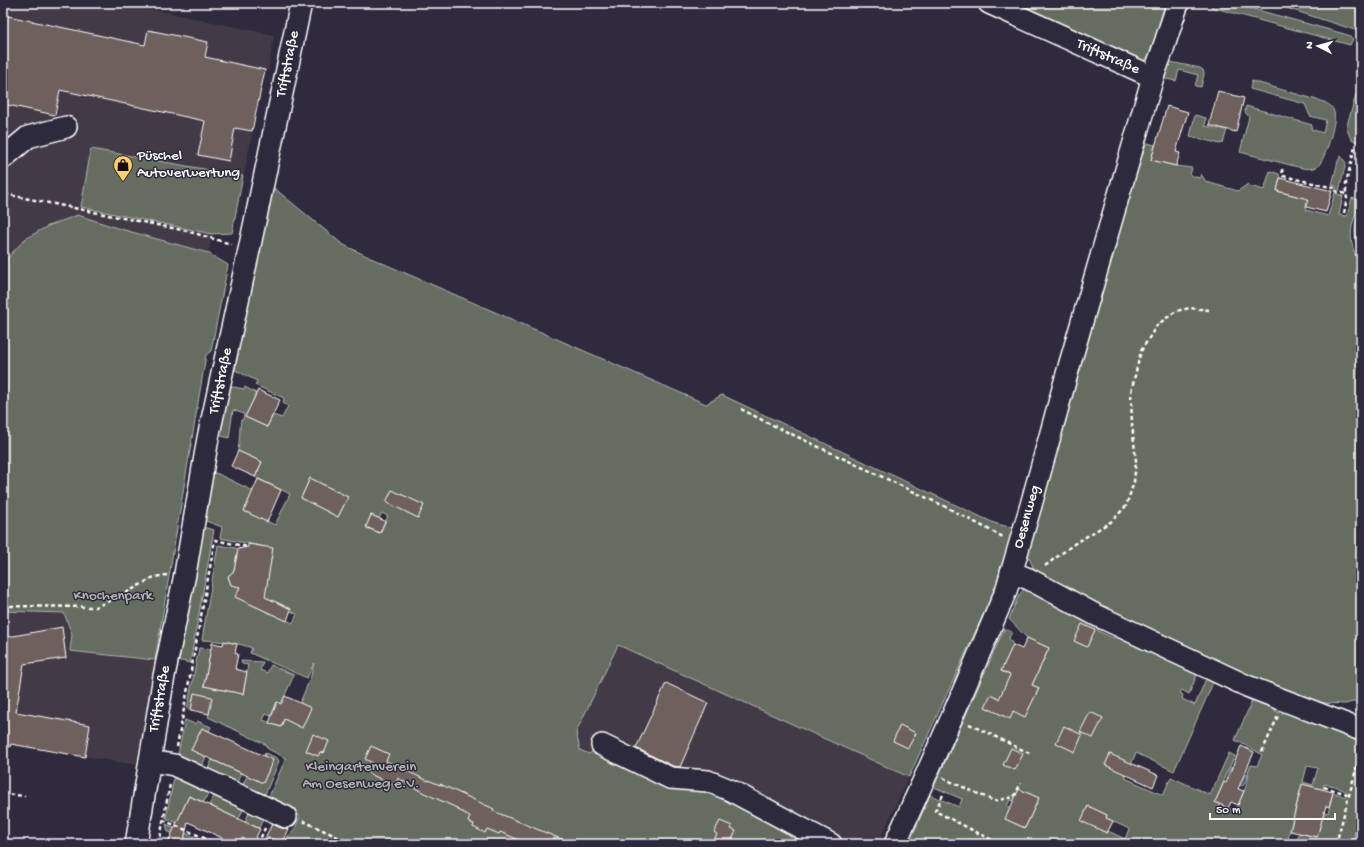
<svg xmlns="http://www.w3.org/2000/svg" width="1364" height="847" font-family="'Gochi Hand',sans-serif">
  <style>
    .built { fill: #423a46 }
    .green { fill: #656c60; stroke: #b2b6b0; fill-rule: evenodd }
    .water { fill: #52667d; stroke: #97a3b1 }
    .building { fill: #6e605c; stroke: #fff }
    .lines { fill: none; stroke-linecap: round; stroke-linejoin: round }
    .minor-casing { stroke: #fff; stroke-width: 24 }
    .path { stroke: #fff; stroke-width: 2.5; stroke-dasharray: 4 3; stroke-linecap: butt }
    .minor { stroke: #2f2a3d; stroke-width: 21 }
    .labels { text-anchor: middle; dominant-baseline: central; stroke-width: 3; stroke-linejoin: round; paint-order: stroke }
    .street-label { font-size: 15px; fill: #fff; stroke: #2f2a3d }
    .poi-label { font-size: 15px; fill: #fff; stroke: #2f2a3d; text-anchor: start }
    .park-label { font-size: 15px; fill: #b2b6b0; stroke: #2f2a3d }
  </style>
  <rect width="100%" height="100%" fill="#2f2a3d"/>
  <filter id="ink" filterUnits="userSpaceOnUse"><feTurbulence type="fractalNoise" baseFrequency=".025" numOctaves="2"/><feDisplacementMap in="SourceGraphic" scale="8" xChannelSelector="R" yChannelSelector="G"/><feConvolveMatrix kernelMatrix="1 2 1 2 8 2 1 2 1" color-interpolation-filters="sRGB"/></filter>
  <g filter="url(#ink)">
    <g class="built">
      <polygon points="3,3 122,3 274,35 268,71 265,70 232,233 212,234 208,253 228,265 211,351 3,299"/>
      <polygon points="3,611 64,613 72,634 70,651 155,660 137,765 3,743"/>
      <polygon points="618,644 909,777 878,844 795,844 580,750 576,732"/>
    </g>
    <g class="green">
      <polygon points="1000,3 1165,3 1151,53 1145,60 1135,62"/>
      <polygon points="1212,3 1232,3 1348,35 1353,39 1350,45 1211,7"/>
      <polygon points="1271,3 1361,3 1361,32"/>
      <polygon points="1170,62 1200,68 1203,70 1204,74 1201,87 1195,86 1198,75 1179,70 1176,81 1161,78 1168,63"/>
      <path d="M1252,81L1324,102C1328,104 1333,107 1334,112C1337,121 1325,161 1317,167C1312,169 1307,169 1302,168L1240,152L1249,117L1245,112L1246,106L1312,125L1311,129L1323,133L1326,120L1310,116L1305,104L1250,89Z"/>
      <polygon points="1358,88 1361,88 1361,144 1351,139 1347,130 1347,125"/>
      <polygon points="1195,115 1206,118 1205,126 1219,129 1219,128 1227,130 1223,143 1220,144 1190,136"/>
      <path d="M1144,142L1155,145L1151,160L1176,166L1192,168L1190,175L1199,178L1201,174L1206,182L1238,191L1248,184L1250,186L1264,190L1270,171L1279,174L1280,178L1277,191L1300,197L1302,196L1309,197L1306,210L1328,216L1335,193L1343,196L1339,215L1347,216L1352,198L1361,201C1350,226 1346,240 1361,266V700L1345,704L1323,703L1296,697L1236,674L1041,575L1034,569L1016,529L1005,567L909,777L618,645L576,732L580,750L589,754L595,750L710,790L815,844H262L266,836L282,843L296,827L300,816L267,801L286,758L268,749L265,744L208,717L209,714L194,694L191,710L187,709L199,648L211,649L204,686L243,694L248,665L242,664L241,661L263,662L260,670L267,673L271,665L294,675L281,704L277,702L271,716L266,714L263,720L280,727L285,718L293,720L311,676L314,663L307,678L250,653L252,648C236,642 219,641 202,640L218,545L241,549L237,552L234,572L229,575L228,577L231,584L261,546L220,538L222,527L203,520L210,474L216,473L253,491L244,511L275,525L290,494L255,477L262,462L238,451C240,440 239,431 241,420H243L244,414L233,410L229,438L218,435L229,386L244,389L245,387L256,393L246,417L267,427L273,415L282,418L288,406L283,403L284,398L255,385L257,381L235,370L260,240L274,188L342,244L373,259L706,404L722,395L994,523L1016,529L1113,174L1124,178ZM310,478L348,497L338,517L301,498ZM382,513L388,516L380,533L366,528L371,515L379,518ZM247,596H263L291,609L290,611L297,614L293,623L244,601Z"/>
      <polygon points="91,149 243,176 232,233 212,234 81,207"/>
      <polygon points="1341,156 1346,163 1339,191 1336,190 1336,186 1332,185 1338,161"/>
      <polygon points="78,215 117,228 208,253 228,265 211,351 206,355 155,660 70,651 72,634 64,613 3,611 3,263 25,239 48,226"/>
      <polygon points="202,527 214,530 190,663 177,660"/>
      <path d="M1025,588L1100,625L1098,631L1113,638L1120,634L1199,670L1189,694L1182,690L1180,693L1183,695L1182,699L1195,705L1208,674L1240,689L1238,694L1213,683L1174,771L1136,753L1125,778L1163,795L1171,777L1210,795L1229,753L1235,756L1224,778V782L1215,802L1220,804L1218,810L1225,813L1228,808L1235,811C1239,802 1251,780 1248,771L1251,765L1257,766L1262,755L1256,751L1235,740L1252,701L1244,697L1247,693L1277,705L1275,711L1282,714L1285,709L1356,737L1359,748L1361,741V810L1352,844H993L994,842L989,840L986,844H909L930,795L959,807L962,799L934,787L1004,629L1012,632L1009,638L1013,645L1001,671L1010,675L1035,697L1039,689L1032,685L1049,648L1027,638L1009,619L1019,595ZM1307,766L1318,768L1313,785L1303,782ZM1324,784L1335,786L1347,792L1345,797L1333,792L1328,813L1320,810ZM1019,789L1039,798L1025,828L1006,819L1011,808L1007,806L1010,800L1014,801ZM1300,791L1320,826L1317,837L1299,833L1297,841L1288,839ZM1088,806L1107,815L1106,818L1129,829L1125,839L1108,831L1106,833L1100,830L1102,826L1083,816Z"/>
      <polygon points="185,720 195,724 197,721 211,727 209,731 202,728 192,750 206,757 200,770 177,760"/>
      <polygon points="265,753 277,758 279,761 263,799 241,789 247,776 264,756"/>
      <polygon points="212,760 241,773 235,787 206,773"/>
      <polygon points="175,773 210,789 204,802 189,796 177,823 166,818"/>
      <polygon points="216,792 245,805 239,819 209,805"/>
      <polygon points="251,808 265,814 259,828 245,822"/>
      <polygon points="166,824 210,844 183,844 185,835 168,832"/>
    </g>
    <g class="water">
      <path d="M1361,210V259C1355,240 1351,229 1361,210Z"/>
      <polygon points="1231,767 1248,775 1247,780 1243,786 1233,783 1226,778"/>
      <polygon points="1361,810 1361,844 1352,844"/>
    </g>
    <g class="building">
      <polygon points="3,15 145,45 148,30 208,42 205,57 265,70 252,131 235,128 229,161 198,155 205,121 60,90 55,115 3,104"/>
      <polygon points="1218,91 1244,98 1236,132 1209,125"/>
      <polygon points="1167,106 1188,112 1176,152 1180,153 1176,166 1151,160"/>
      <polygon points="1280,178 1332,191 1326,212 1306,207 1308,199 1277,191"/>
      <polygon points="258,390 280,400 267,427 245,417"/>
      <polygon points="238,451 262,462 255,477 231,466"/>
      <polygon points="310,478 348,497 338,517 301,498"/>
      <polygon points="258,479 281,490 267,522 244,511"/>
      <polygon points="392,490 424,505 418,518 386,502"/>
      <polygon points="371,515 385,521 380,533 366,527"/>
      <polygon points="248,544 273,548 265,597 291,609 287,621 235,597 240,587 231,585 228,576 234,571 238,549 248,547"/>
      <polygon points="1082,624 1095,630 1087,647 1074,641"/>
      <polygon points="62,627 66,658 24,664 16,712 90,725 85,757 11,744 10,747 3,746 3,638"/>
      <polygon points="1027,638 1049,648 1032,685 1039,688 1025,717 1013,711 1010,719 985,707 991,695 999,699 1010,675 1001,671 1013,645 1022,649"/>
      <polygon points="224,641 237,644 235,653 238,654 235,669 247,672 243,694 204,686 212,643 223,645"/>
      <polygon points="666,683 708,703 680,767 673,766 636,748"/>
      <polygon points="194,693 212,697 209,714 191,710"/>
      <polygon points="285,696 311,708 302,728 284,719 281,727 269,723 277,702 281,704"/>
      <polygon points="1090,712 1103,718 1093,738 1080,732"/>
      <polygon points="900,725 916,733 908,748 893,741"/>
      <polygon points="1064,726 1082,735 1075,752 1056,743"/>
      <polygon points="202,728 273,760 263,783 191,750"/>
      <polygon points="313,734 329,741 324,753 320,752 318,756 306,751"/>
      <polygon points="371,746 389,754 386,761 428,781 428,780 440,785 440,784 494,809 493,811 573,844 529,844 500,832 499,834 487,829 485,833 473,827 474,824 468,822 470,816 456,809 457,808 422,792 398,778 395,786 368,773 373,763 365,759"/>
      <polygon points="1241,746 1254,752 1238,789 1244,791 1238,805 1231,802 1228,808 1215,802 1224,782 1226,783"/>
      <polygon points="1011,748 1023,754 1015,770 1003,765"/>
      <polygon points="1110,754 1158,775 1153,787 1105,765"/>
      <polygon points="1302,784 1333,792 1329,807 1326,806 1317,837 1290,831"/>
      <polygon points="1019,789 1039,798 1025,828 1005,819"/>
      <polygon points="189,796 260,829 253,844 235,844 188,822 183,844 167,844"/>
      <polygon points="1088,806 1107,815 1106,818 1113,821 1107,833 1081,821"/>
      <polygon points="720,821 732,826 731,829 736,831 730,844 712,844 717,834 714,832"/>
      <polygon points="272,824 281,828 289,829 282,844 266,836"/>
    </g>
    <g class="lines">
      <defs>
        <g id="minor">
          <polyline points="1153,77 1162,52 1178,3"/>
          <polyline points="3,158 28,137 66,127"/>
          <polyline points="1011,572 1029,579 1096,615 1247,686 1361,730"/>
          <polyline points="602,745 670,778 708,781 730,790 831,844"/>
          <polyline points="150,761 174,765 286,817"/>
          <polyline points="136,844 164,676 185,574 208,438 249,250 301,3"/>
          <polyline points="895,844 952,717 1006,591 1031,505 1070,363 1153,77 989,3"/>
        </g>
      </defs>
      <use href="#minor" class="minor-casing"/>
      <g class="path">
        <polyline points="1282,169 1283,176 1334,188 1334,191 1346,194"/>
        <polyline points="5,194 187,231 231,244"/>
        <polyline points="1344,213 1347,198 1346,194 1346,183 1355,147"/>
        <polyline points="741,409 766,422 946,507 1003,537"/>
        <polyline points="1045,566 1074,544 1112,521 1126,506 1134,482 1136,461 1132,424 1131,392 1141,351 1157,325 1176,311 1190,308 1209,310"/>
        <polyline points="3,606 95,607 119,597 154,577 167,575"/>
        <polyline points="969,724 1031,754"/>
        <polyline points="177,747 215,540 248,547"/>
        <polyline points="1262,752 1278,716"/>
        <polyline points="943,778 994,801 1014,797 1021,783"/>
        <polyline points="1324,787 1350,795"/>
        <polyline points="3,794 25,796"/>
        <polyline points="943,795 935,811 992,840 990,844"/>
        <polyline points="163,820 218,844"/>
        <polyline points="303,821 353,844"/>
        <polyline points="159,844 170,784"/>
        <polyline points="258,844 265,828"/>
        <polyline points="1336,844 1361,751"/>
      </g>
      <use href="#minor" class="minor"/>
    </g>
  </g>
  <defs>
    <symbol id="shop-pin" viewBox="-11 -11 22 30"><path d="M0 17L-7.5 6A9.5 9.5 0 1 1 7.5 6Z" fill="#ffd166" stroke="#2f2a3d"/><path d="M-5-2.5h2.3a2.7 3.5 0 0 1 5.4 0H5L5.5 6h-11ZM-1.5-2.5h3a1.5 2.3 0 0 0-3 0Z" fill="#111"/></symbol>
  </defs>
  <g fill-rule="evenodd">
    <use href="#shop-pin" x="112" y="154" width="22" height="30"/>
  </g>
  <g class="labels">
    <g class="street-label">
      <text transform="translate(1108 57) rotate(24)">Triftstraße</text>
      <text transform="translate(288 64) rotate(-78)">Triftstraße</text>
      <text transform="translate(221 381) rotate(-78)">Triftstraße</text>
      <text transform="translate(1027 517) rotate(-74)">Oesenweg</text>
      <text transform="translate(160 699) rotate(-80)">Triftstraße</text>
    </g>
    <g class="poi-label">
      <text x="137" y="156">Püschel<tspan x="137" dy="17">Autoverwertung</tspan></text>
    </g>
    <g class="park-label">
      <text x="113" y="596">Knochenpark</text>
      <text x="361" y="767">Kleingartenverein<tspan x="361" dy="17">Am Oesenweg e.V.</tspan></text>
    </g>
  </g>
  <rect width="1364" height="847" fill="none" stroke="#2f2a3d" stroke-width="16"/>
  <rect x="8" y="8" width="1348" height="831" fill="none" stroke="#fff" stroke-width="1.5" filter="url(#ink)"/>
  <g transform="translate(1318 46) rotate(276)" stroke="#2f2a3d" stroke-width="3" paint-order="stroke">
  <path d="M0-3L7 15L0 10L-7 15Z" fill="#ffffff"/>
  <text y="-6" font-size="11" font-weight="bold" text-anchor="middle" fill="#ffffff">N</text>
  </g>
  <path d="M1210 813v6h125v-6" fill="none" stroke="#ffffff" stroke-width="2"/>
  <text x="1216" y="813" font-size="12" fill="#ffffff" stroke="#2f2a3d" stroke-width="3" paint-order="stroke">50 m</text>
</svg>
